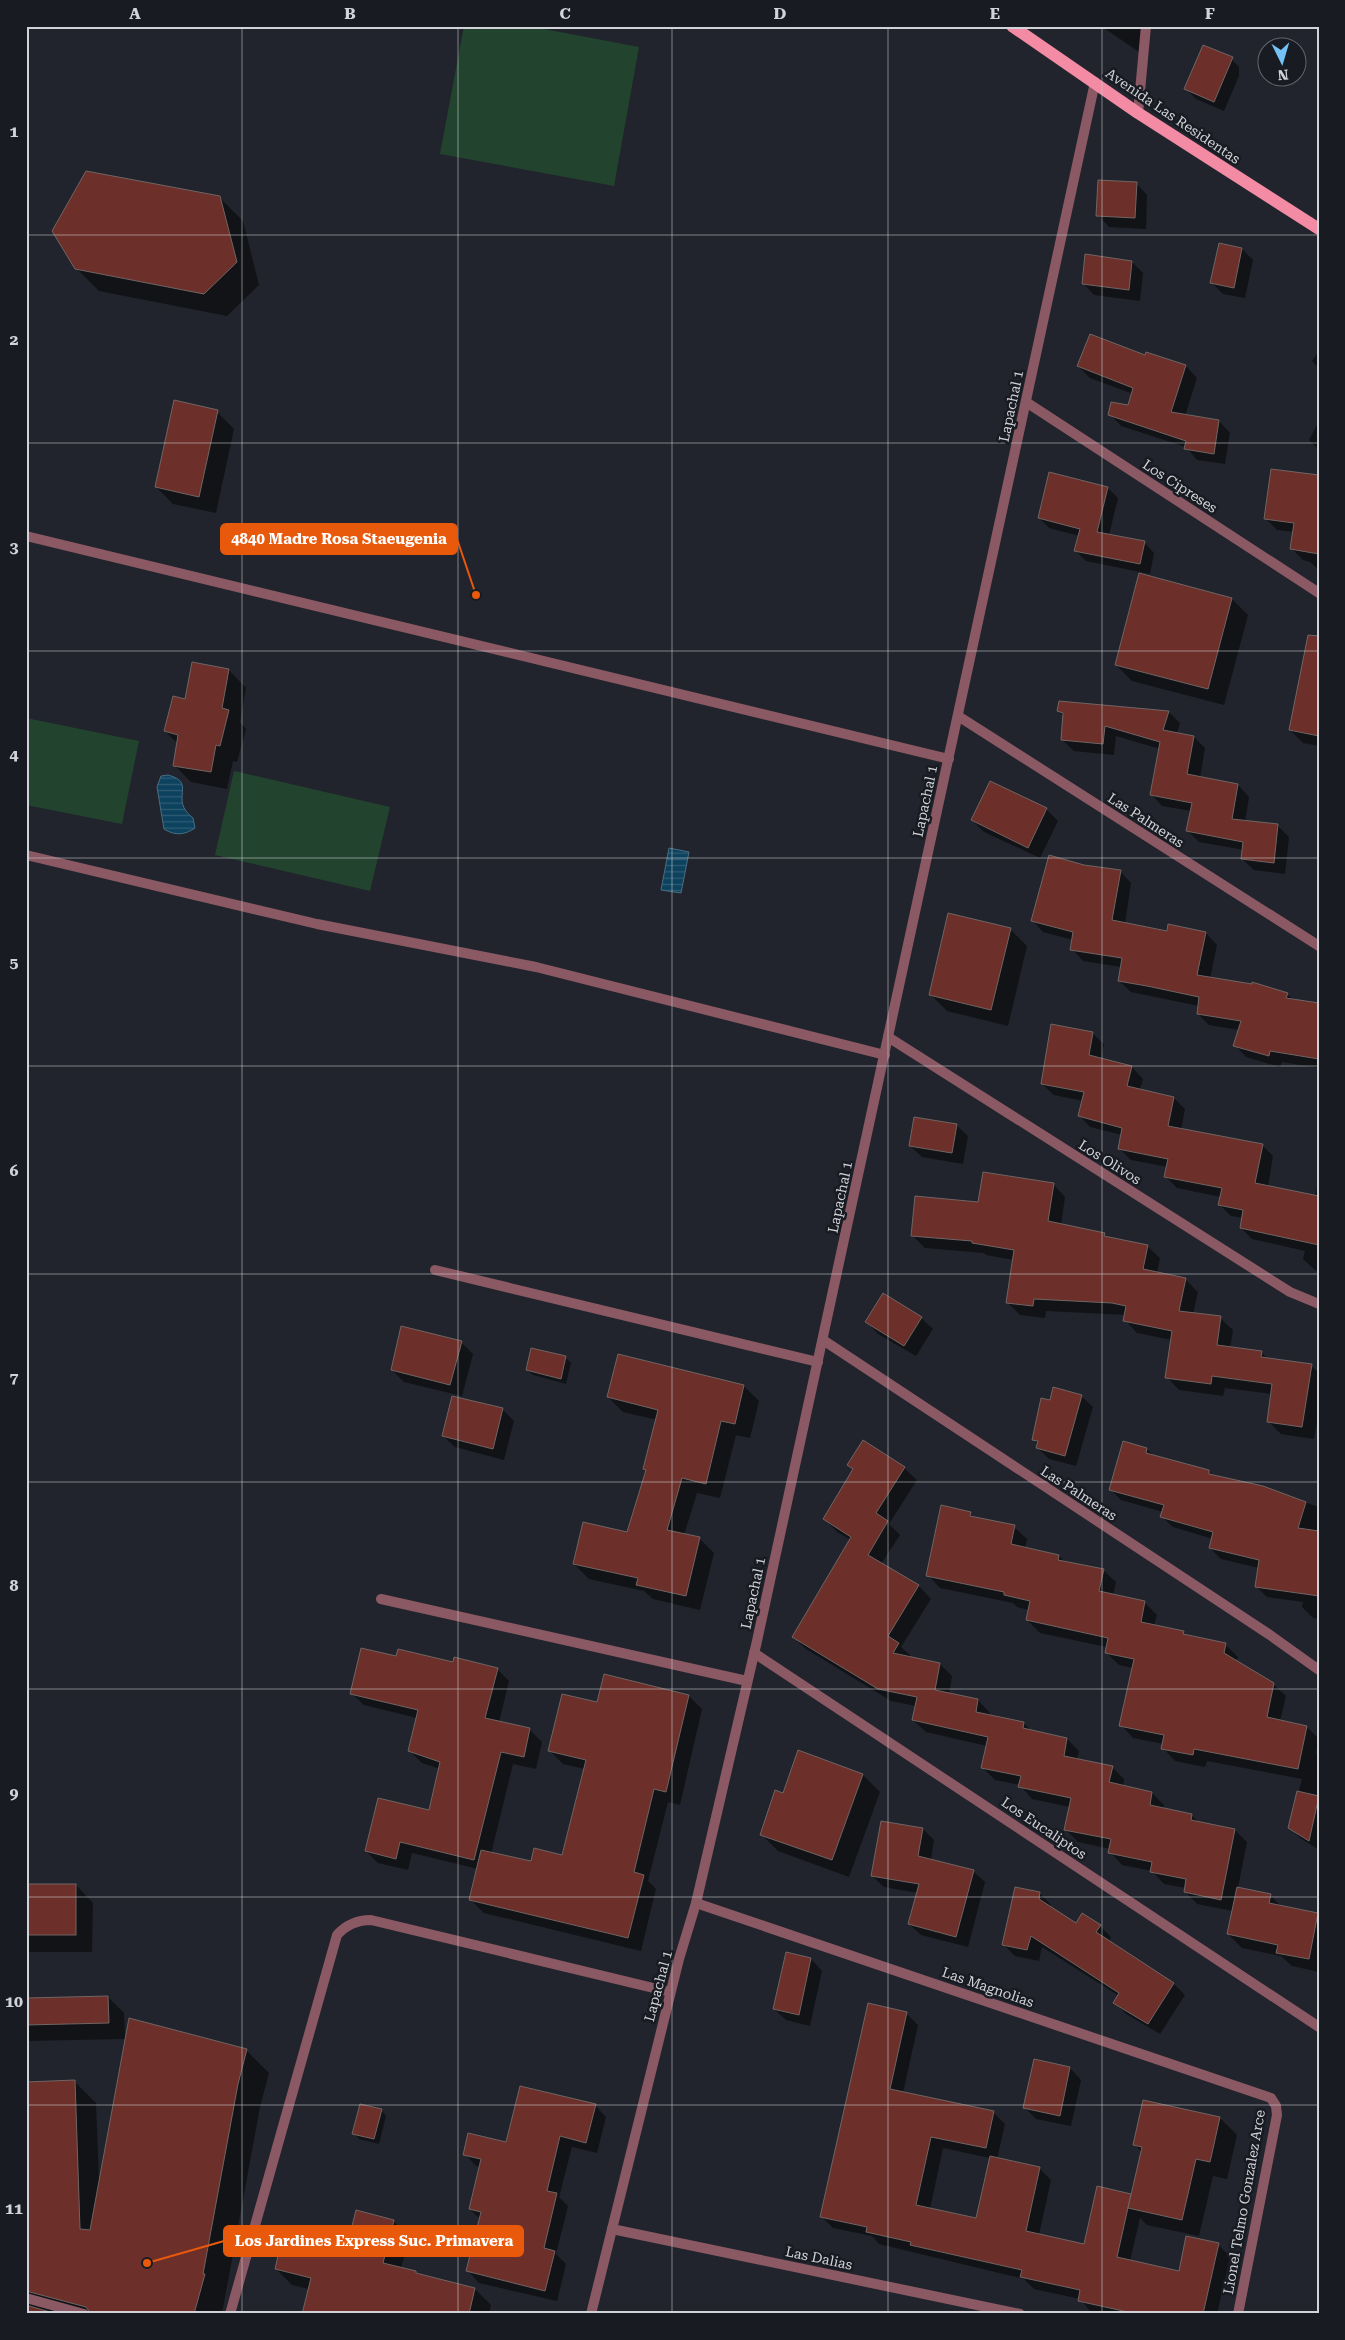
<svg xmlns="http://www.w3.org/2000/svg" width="1345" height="2340" font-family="'Roboto Serif',serif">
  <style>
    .garden { fill: #22442e }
    .water { fill: url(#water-rules); stroke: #486e83 }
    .shadow { fill: #0007; fill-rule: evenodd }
    .building { fill: #6c2f2a; stroke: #706563 }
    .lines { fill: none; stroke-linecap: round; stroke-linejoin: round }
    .lane { stroke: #8b5963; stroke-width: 10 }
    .street { stroke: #8b5963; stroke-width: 10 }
    .primary { stroke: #f28ba3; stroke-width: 12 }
    .grid { fill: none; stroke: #d1d3d8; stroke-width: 1; stroke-opacity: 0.55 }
    .labels { text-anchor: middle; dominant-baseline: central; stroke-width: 5; stroke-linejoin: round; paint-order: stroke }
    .street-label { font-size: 14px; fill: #d1d3d8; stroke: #181b22 }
    .leader { fill: none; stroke: #e8590c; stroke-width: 2 }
    .callout-dot { fill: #e8590c; stroke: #181b22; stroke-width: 2 }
    .callout { fill: #e8590c; stroke: #e8590c; stroke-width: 2 }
    .callout-label { font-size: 15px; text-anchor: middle; font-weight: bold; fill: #fff }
    .neatline { fill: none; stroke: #d1d3d8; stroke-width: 2 }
    .grid-label { font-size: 16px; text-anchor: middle; font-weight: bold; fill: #d1d3d8 }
  </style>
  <defs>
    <pattern id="water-rules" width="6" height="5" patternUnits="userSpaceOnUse" patternTransform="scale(1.25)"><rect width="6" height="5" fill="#0d425e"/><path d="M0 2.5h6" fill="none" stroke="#2f5c74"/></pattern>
  </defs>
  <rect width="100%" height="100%" fill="#21242c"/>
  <g class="garden">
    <polygon points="464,26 528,26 639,47 614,186 440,154"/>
    <polygon points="26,718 139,741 122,824 26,805"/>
    <polygon points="234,771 390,807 370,891 215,855"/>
  </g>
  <g class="water">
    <path d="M168,775C198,783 168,799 193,818L195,828C185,835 175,836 164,829L157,787L161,776Z"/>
    <polygon points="669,848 689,852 681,893 661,890"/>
  </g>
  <g class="shadow">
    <polygon points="1101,26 1141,26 1139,52"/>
    <polygon points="1229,57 1239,67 1239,76 1224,111 1196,99 1186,89"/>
    <polygon points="1136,183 1147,195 1146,229 1109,227 1098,215"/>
    <polygon points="220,198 243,221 259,285 227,316 99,291 76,268"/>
    <polygon points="1242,249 1253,260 1245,298 1223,294 1212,283"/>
    <polygon points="1132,262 1143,273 1140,301 1094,295 1083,283"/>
    <polygon points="1319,351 1319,368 1312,361"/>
    <polygon points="1146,354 1186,366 1197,378 1185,416 1219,421 1230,433 1225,464 1197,460 1186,447 1121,426 1110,414 1129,407 1133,394 1090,378 1078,366 1145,357"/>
    <polygon points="217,412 234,429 216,513 173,504 156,487"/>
    <polygon points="1319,421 1319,450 1309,440"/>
    <polygon points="1319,477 1319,570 1310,562 1303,560 1292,549 1294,532 1277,530 1266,519"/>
    <polygon points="1108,488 1118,498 1109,535 1144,542 1154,553 1150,574 1086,561 1076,551 1080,536 1049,528 1039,518"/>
    <polygon points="1232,599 1248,615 1224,705 1132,681 1116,665"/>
    <polygon points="193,664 229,670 246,688 240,722 246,729 237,762 233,761 227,789 191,782 174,765 178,744 165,731 186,700"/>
    <polygon points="1319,675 1319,746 1303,743 1290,730"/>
    <polygon points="1060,702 1169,712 1180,723 1177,734 1194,737 1205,748 1200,778 1238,785 1249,797 1245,822 1278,826 1289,837 1285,874 1254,870 1242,859 1244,850 1199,842 1187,830 1191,811 1162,806 1151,794 1160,749 1116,736 1114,755 1074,751 1062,740 1064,717 1058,711"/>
    <polygon points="1046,809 1058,821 1040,858 984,832 972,820"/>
    <polygon points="1084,866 1120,871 1131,883 1125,924 1168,932 1169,925 1206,933 1217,945 1210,979 1287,994 1294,1000 1319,1005 1319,1068 1282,1062 1280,1067 1246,1057 1235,1045 1239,1030 1209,1025 1198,1014 1199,1006 1131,992 1119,981 1122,967 1083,961 1072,949 1073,940 1043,932 1032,920"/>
    <polygon points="1010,929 1027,946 1008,1026 947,1011 930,994"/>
    <polygon points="1092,1033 1104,1044 1101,1059 1132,1067 1143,1079 1140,1090 1174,1098 1185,1109 1181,1130 1262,1145 1273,1156 1268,1187 1315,1196 1319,1180 1319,1271 1315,1270 1303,1259 1305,1251 1252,1239 1241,1228 1243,1218 1231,1216 1220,1205 1221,1197 1177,1188 1166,1177 1168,1167 1131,1160 1119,1148 1122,1135 1090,1127 1079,1115 1083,1101 1054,1095 1042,1084"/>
    <polygon points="956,1125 968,1136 963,1164 922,1157 910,1146"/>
    <polygon points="1053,1184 1065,1197 1061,1225 1104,1234 1109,1238 1147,1246 1160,1258 1157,1273 1185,1279 1198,1292 1193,1314 1220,1318 1233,1330 1230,1348 1261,1352 1268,1359 1311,1366 1319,1373 1319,1410 1314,1439 1281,1434 1268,1421 1272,1394 1225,1388 1223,1396 1179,1390 1167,1377 1172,1340 1137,1333 1125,1320 1126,1315 1046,1311 1045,1318 1020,1315 1007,1302 1014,1260 986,1255 984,1253 925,1248 912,1235 979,1203"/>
    <polygon points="921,1318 933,1329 916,1356 878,1334 867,1322"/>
    <polygon points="461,1342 473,1354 462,1396 404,1382 392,1370"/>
    <polygon points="565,1357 571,1363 566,1384 533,1375 527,1370"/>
    <polygon points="744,1386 759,1401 750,1438 736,1435 720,1498 697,1493 684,1535 699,1538 714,1553 700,1610 653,1599 644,1591 589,1579 574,1564 628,1534 647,1471 657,1420 623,1412 608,1397"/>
    <polygon points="1081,1396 1093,1407 1076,1466 1049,1459 1038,1448 1039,1445 1033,1439 1050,1402"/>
    <polygon points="502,1409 514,1421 504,1460 455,1447 443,1436"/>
    <polygon points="863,1442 904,1468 917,1480 889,1524 900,1535 881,1564 919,1586 931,1599 901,1647 911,1656 910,1658 940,1664 952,1676 949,1694 978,1700 990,1713 990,1716 1024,1724 1032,1731 1067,1739 1079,1751 1077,1760 1112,1767 1124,1779 1123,1787 1152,1793 1164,1805 1164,1809 1191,1815 1200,1823 1235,1830 1247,1842 1238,1888 1270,1895 1282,1907 1319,1915 1319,1972 1292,1966 1281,1956 1242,1948 1228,1934 1233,1911 1197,1904 1185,1891 1186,1888 1164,1884 1152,1871 1122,1865 1110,1852 1110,1849 1078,1842 1065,1829 1070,1807 1032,1799 1020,1785 995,1780 983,1768 987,1746 926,1732 913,1720 916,1706 891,1701 806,1649 793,1637 851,1540 837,1532 825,1519 854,1471 848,1465"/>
    <polygon points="1147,1449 1154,1456 1209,1471 1214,1476 1263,1488 1319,1507 1319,1619 1313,1618 1302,1607 1303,1602 1267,1597 1256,1586 1259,1568 1221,1559 1210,1548 1213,1539 1173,1527 1162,1517 1163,1512 1121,1500 1110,1489"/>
    <polygon points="970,1513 976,1519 1014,1527 1027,1539 1025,1548 1059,1556 1065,1562 1103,1570 1116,1582 1113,1596 1144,1602 1157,1615 1154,1626 1183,1632 1187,1636 1225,1644 1238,1657 1236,1662 1273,1684 1286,1696 1280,1721 1307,1727 1319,1739 1316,1753 1319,1754 1319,1850 1300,1838 1289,1827 1302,1779 1207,1761 1205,1767 1175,1761 1163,1748 1164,1744 1133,1738 1121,1725 1133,1668 1119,1665 1106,1652 1107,1647 1040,1633 1027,1620 1029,1610 1017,1607 1013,1603 940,1588 928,1575"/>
    <polygon points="397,1658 497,1669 509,1681 499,1722 530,1730 542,1742 536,1769 513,1764 491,1854 532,1862 563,1856 585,1769 563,1764 549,1750 598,1704 689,1696 702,1709 680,1805 668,1802 648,1881 656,1889 641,1951 484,1913 470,1899 478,1869 412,1853 408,1870 378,1863 366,1851 430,1811 440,1769 422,1763 409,1750 417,1718 364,1705 351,1693"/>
    <polygon points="799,1752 863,1775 880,1792 849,1877 778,1851 761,1834 784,1794"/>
    <polygon points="923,1829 934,1840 931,1860 973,1871 985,1882 968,1947 921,1935 909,1924 918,1893 884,1887 872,1876"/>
    <polygon points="26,1885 76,1885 93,1903 92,1952 26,1952"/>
    <polygon points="1040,1893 1051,1905 1050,1908 1077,1925 1100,1926 1111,1937 1109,1942 1174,1984 1185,1995 1160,2034 1126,2014 1115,2002 1119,1996 1042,1947 1039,1961 1015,1956 1004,1945"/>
    <polygon points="787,1954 811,1959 822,1971 810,2026 786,2020 774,2009"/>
    <polygon points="108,1997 124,2013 125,2039 26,2041 26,1999"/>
    <path d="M906,2013L918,2025L903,2093L993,2112L1005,2124L997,2159L1039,2168L1051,2180L1039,2235L1085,2245L1130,2195L1132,2197L1142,2152L1134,2144L1220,2118L1237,2135L1227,2179L1213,2176L1199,2236L1147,2225L1140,2218L1130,2261L1180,2272L1218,2244L1230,2257L1217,2314L1091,2312L1080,2299L1034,2289L1024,2279L879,2244L872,2236L833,2228L821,2216ZM943,2148L990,2158L977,2220L930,2209Z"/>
    <polygon points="130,2020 247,2051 269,2073 260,2107 222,2314 26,2314 26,2083 74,2081 96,2103 99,2181"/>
    <polygon points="1070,2068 1081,2080 1071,2126 1036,2119 1024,2107"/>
    <polygon points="595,2105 606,2117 597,2153 572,2147 559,2197 568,2206 556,2254 566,2264 557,2301 479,2283 468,2271 480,2219 470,2209 481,2167 476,2166 465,2154 507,2144"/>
    <polygon points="381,2110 386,2116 379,2144 359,2139 354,2133"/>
    <polygon points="393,2221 410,2237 401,2268 416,2272 419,2275 475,2289 491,2305 489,2314 412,2314 292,2285 276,2269 346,2255"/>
  </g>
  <g class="building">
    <polygon points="1203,45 1233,57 1214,102 1184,89"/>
    <polygon points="86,171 220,196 237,262 204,294 75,269 52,231"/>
    <polygon points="1098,180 1137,182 1135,218 1096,216"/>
    <polygon points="1219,243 1242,248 1234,288 1210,283"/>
    <polygon points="1085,254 1132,261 1129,290 1082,284"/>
    <polygon points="1090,334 1145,355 1146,352 1186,365 1171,412 1219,420 1214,454 1184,449 1186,441 1108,415 1111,402 1128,405 1133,388 1077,366"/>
    <polygon points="174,400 218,410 199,497 155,487"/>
    <polygon points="1271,469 1319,475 1319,554 1290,549 1294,523 1264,519"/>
    <polygon points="1049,472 1108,487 1097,532 1145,541 1140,564 1074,551 1080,529 1038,518"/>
    <polygon points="1139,573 1232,598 1208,689 1115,665"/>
    <polygon points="1308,635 1319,636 1319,736 1289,730"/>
    <polygon points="192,662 229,669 222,708 229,710 220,746 216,745 211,772 173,766 178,735 164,731 173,696 185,699"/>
    <polygon points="1059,701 1169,711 1163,730 1194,736 1187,774 1238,784 1232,819 1278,824 1274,863 1241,859 1243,842 1186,831 1192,803 1150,795 1160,742 1105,726 1103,744 1061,740 1063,713 1057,711"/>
    <polygon points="990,781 1047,808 1028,848 971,820"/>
    <polygon points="1049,855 1084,865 1121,870 1112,920 1167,931 1168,924 1206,932 1197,975 1252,984 1252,982 1288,993 1286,998 1319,1003 1319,1059 1270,1051 1269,1056 1233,1046 1241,1021 1197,1014 1199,997 1147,986 1118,981 1122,958 1070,950 1073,932 1031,921"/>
    <polygon points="948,913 1011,928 991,1010 929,995"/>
    <polygon points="1051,1024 1093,1032 1089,1055 1132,1066 1127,1086 1174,1097 1168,1126 1263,1144 1255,1183 1319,1196 1319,1245 1240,1228 1243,1210 1218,1205 1222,1188 1164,1177 1168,1159 1118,1149 1122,1128 1078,1116 1084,1092 1041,1084"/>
    <polygon points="914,1117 957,1124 952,1153 909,1146"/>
    <polygon points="983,1172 1054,1183 1048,1221 1105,1233 1104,1236 1148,1245 1143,1269 1186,1278 1179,1311 1221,1316 1217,1345 1262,1351 1261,1357 1312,1364 1302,1427 1267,1422 1272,1384 1212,1376 1211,1384 1165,1378 1172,1331 1123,1321 1126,1306 1112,1303 1034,1299 1033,1306 1006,1303 1014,1250 972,1243 972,1241 911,1236 915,1196 978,1202"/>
    <polygon points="883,1293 922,1317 904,1346 865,1322"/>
    <polygon points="401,1326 462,1341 450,1385 391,1370"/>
    <polygon points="531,1348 566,1356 561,1379 526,1370"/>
    <polygon points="618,1354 744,1385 735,1424 721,1421 706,1484 682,1478 667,1530 700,1537 686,1596 636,1585 638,1578 573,1564 583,1522 627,1532 646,1470 643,1469 658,1410 607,1397"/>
    <polygon points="1053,1387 1082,1395 1065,1456 1036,1448 1038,1441 1032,1440 1041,1398 1050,1400"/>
    <polygon points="452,1396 503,1408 493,1449 442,1436"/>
    <polygon points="863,1440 905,1467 876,1513 888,1521 868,1555 919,1585 888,1636 899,1643 893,1653 940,1663 935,1690 978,1699 976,1712 1024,1722 1023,1728 1067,1738 1064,1756 1113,1766 1109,1782 1152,1792 1150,1805 1192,1814 1191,1820 1235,1829 1221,1900 1184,1892 1186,1879 1150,1872 1152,1862 1108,1853 1111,1839 1064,1830 1071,1798 1018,1787 1021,1776 981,1768 988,1737 912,1720 917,1697 878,1689 792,1637 851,1537 823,1519 853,1469 847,1465"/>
    <polygon points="1123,1441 1147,1448 1146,1453 1209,1470 1209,1474 1263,1486 1306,1502 1298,1528 1319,1531 1319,1596 1255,1587 1259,1560 1209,1548 1213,1532 1160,1517 1164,1505 1109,1490"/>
    <polygon points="941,1505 971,1512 970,1516 1015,1525 1011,1544 1059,1555 1058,1560 1104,1569 1099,1591 1145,1601 1141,1622 1184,1631 1183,1634 1226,1643 1224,1653 1274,1683 1267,1717 1307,1726 1298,1769 1194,1749 1193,1755 1161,1749 1164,1735 1119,1726 1134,1659 1105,1653 1108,1638 1026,1620 1030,1601 1004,1595 1004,1592 926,1576"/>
    <polygon points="361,1648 396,1656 398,1649 453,1662 454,1657 498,1668 485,1718 530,1728 524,1757 501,1752 474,1860 400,1842 396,1859 365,1851 378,1798 429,1810 440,1762 408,1751 418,1710 350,1694"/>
    <polygon points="604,1674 689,1695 666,1792 654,1789 634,1872 644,1875 628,1938 469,1900 481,1850 531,1861 534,1848 562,1855 586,1760 548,1751 562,1694 597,1702"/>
    <polygon points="798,1750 863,1774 832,1860 760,1835 775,1790 783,1793"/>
    <polygon points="1297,1791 1319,1796 1309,1841 1288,1828"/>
    <polygon points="881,1821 923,1828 918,1856 974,1870 956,1937 908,1924 919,1884 871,1876"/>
    <rect x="26" y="1884" width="50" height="51"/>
    <polygon points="1015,1887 1040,1892 1039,1899 1076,1923 1082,1913 1101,1925 1096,1932 1174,1983 1148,2024 1113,2003 1119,1993 1031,1936 1027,1950 1002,1945"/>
    <polygon points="1237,1887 1271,1894 1269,1903 1318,1913 1309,1959 1276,1953 1278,1945 1227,1934"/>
    <polygon points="786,1952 811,1958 799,2015 773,2009"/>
    <polygon points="108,1996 109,2023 26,2025 26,1998"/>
    <polygon points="868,2003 907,2012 890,2089 994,2111 986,2148 931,2137 916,2205 976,2218 990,2156 1040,2167 1026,2231 1084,2244 1097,2186 1131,2194 1117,2257 1179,2271 1186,2236 1219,2243 1203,2314 1137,2314 1078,2301 1080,2290 1020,2277 1022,2270 910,2245 911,2242 866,2232 867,2227 820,2217"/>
    <polygon points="129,2018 247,2049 238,2084 203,2274 205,2274 194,2314 91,2314 86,2307 26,2291 26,2082 75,2080 80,2229 90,2230"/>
    <polygon points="1034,2059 1070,2067 1060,2116 1023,2108"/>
    <polygon points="520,2086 596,2104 586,2143 560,2136 547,2191 557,2193 544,2248 555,2251 545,2291 466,2271 481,2212 469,2209 481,2159 463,2155 468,2133 506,2142"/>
    <polygon points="1143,2100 1220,2117 1210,2162 1196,2159 1182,2220 1128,2208 1142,2147 1133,2145"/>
    <polygon points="360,2104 382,2109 374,2139 352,2134"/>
    <polygon points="356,2210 394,2220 383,2263 416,2271 416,2273 475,2288 469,2314 302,2314 311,2278 275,2269 282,2238 345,2254"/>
    <polygon points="26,2305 57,2314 26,2314"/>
  </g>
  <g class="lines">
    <polyline class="lane" points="26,2298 84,2314"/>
    <g class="street">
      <polyline points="1138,113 1146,26"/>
      <polyline points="1026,402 1319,593"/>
      <polyline points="26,536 949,759"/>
      <polyline points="958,716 1319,946"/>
      <polyline points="26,855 317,924 536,967 885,1055"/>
      <polyline points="888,1037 1290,1292 1319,1304"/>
      <polyline points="435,1270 818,1362"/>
      <polyline points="823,1340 1270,1635 1319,1670"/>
      <polyline points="381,1599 747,1681"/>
      <polyline points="754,1653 1319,2027"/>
      <polyline points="696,1903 1271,2098 1276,2106 1277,2115 1238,2314"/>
      <polyline points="612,2229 1020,2314"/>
      <path d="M230,2314L337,1935C346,1925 357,1920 371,1920L670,1992"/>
      <polyline points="591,2314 679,1959 696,1903 757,1641 1095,82"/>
    </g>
    <polyline class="primary" points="1012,26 1138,113 1319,229"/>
  </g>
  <path class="grid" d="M242,26V2314M458,26V2314M672,26V2314M888,26V2314M1102,26V2314M26,235H1319M26,443H1319M26,651H1319M26,858H1319M26,1066H1319M26,1274H1319M26,1482H1319M26,1689H1319M26,1897H1319M26,2105H1319"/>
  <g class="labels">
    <g class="street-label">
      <text transform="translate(1173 116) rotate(34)">Avenida Las Residentas</text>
      <text transform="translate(1011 406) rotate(-78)">Lapachal 1</text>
      <text transform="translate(1180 486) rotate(33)">Los Cipreses</text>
      <text transform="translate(925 801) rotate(-78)">Lapachal 1</text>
      <text transform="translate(1146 820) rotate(33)">Las Palmeras</text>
      <text transform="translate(1110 1162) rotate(32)">Los Olivos</text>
      <text transform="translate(840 1197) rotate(-78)">Lapachal 1</text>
      <text transform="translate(1079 1493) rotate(33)">Las Palmeras</text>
      <text transform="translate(753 1593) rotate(-78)">Lapachal 1</text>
      <text transform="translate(1044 1828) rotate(34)">Los Eucaliptos</text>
      <text transform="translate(658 1986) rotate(-75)">Lapachal 1</text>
      <text transform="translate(988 1987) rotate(19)">Las Magnolias</text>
      <text transform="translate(1244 2202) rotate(-80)">Lionel Telmo Gonzalez Arce</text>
      <text transform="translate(819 2258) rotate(12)">Las Dalias</text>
    </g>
  </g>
  <path class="leader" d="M476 595L457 539M147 2263L224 2241"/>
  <g class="callout-dot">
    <circle cx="476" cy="595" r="5"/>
    <circle cx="147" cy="2263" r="5"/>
  </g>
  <g class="callout">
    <rect x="221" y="524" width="236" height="30" rx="5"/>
    <rect x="224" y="2226" width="299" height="30" rx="5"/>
  </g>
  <g class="callout-label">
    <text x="339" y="544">4840 Madre Rosa Staeugenia</text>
    <text x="374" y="2246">Los Jardines Express Suc. Primavera</text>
  </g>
  <rect width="1345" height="2340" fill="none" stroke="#181b22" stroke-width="55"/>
  <g transform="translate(1282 62) rotate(175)"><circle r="24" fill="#181b22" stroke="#62656b"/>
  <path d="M0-4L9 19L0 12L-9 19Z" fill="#73c1f5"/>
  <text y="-8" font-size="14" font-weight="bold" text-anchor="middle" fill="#d1d3d8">N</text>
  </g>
  <rect x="28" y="28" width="1290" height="2284" class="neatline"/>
  <g class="grid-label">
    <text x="135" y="19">A</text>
    <text x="350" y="19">B</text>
    <text x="565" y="19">C</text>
    <text x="780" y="19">D</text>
    <text x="995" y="19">E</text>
    <text x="1210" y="19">F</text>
    <text x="14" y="137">1</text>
    <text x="14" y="345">2</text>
    <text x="14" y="553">3</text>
    <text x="14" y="760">4</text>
    <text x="14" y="968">5</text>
    <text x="14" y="1176">6</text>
    <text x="14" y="1383">7</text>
    <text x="14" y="1591">8</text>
    <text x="14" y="1799">9</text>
    <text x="14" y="2007">10</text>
    <text x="14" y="2214">11</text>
  </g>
</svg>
